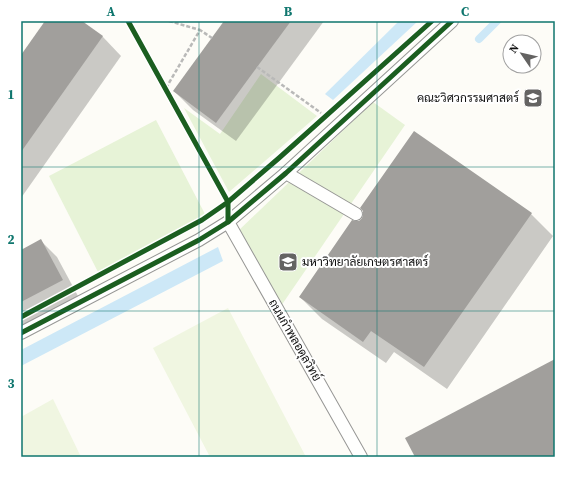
<svg xmlns="http://www.w3.org/2000/svg" width="576" height="478" font-family="'Source Serif 4',Sarabun,serif">
  <style>
    .green { fill: #e7f3d7 }
    .pitch { fill: #f0f6e1 }
    .water { fill: #cde8f7 }
    .shadow { fill: #0003 }
    .lines { fill: none; stroke-linecap: round; stroke-linejoin: round }
    .stream { stroke: #cde8f7; stroke-width: 8 }
    .building { fill: #a19f9c }
    .service-casing { stroke: #979795; stroke-width: 14 }
    .path { stroke: #b9b9b8; stroke-width: 2.5; stroke-dasharray: 4 2; stroke-linecap: butt }
    .service { stroke: #fffffe; stroke-width: 12 }
    .cycleway-casing { stroke: #fff; stroke-width: 8 }
    .cycleway { stroke: #1b5e20; stroke-width: 5 }
    .grid { fill: none; stroke: #0f766e; stroke-width: 1; stroke-opacity: 0.55 }
    .labels { text-anchor: middle; dominant-baseline: central; stroke-width: 4; stroke-linejoin: round; paint-order: stroke }
    .poi-label { font-size: 12px; fill: #111; stroke: #fff; text-anchor: end }
    .street-label { font-size: 12px; fill: #111; stroke: #fff }
    .neatline { fill: none; stroke: #0f766e; stroke-width: 1.5 }
    .grid-label { font-size: 13px; text-anchor: middle; font-weight: bold; fill: #0f766e }
  </style>
  <rect width="100%" height="100%" fill="#fdfcf7"/>
  <g class="green">
    <polygon points="261,74 317,116 229,192 184,108 220,134"/>
    <polygon points="373,102 405,125 281,306 237,232"/>
    <polygon points="156,120 206,216 98,272 49,176"/>
  </g>
  <g class="pitch">
    <polygon points="228,308 306,457 210,457 153,348"/>
    <polygon points="53,399 81,457 21,457 21,417"/>
  </g>
  <g class="water">
    <polygon points="399,21 418,21 333,100 325,94"/>
    <polygon points="218,247 223,261 21,366 21,350"/>
  </g>
  <g class="shadow">
    <polygon points="46,21 80,21 103,37 121,56 21,198 21,57"/>
    <polygon points="225,21 324,21 236,141 193,110 174,91"/>
    <polygon points="531,214 553,236 447,389 394,352 386,363 322,319 300,297 360,222"/>
    <polygon points="41,241 57,257 78,296 21,327 21,251"/>
  </g>
  <g class="lines">
    <polyline class="stream" points="479,39 497,21"/>
  </g>
  <g class="building">
    <polygon points="45,21 82,21 103,36 21,152 21,55"/>
    <polygon points="224,21 291,21 216,123 173,91"/>
    <polygon points="414,131 532,213 424,367 371,331 363,342 299,297 352,220 356,221 359,221 362,218 363,214 363,211 360,208"/>
    <polygon points="41,239 63,280 21,302 21,250"/>
    <polygon points="555,359 555,457 415,457 405,438"/>
  </g>
  <g class="lines">
    <defs>
      <g id="service">
        <polyline points="286,173 356,214"/>
        <polyline points="228,222 361,457"/>
        <polyline points="21,333 199,240 228,222 286,173 452,21"/>
      </g>
    </defs>
    <use href="#service" class="service-casing"/>
    <g class="path">
      <polyline points="169,21 200,30"/>
      <polyline points="257,67 321,113"/>
      <polyline points="166,88 200,30 212,38"/>
    </g>
    <use href="#service" class="service"/>
    <defs>
      <g id="cycleway">
        <polyline points="128,21 228,202 228,222"/>
        <polyline points="21,317 202,220 228,202 279,158 432,21"/>
        <polyline points="21,333 199,240 228,222 286,173 452,21"/>
      </g>
    </defs>
    <use href="#cycleway" class="cycleway-casing"/>
    <use href="#cycleway" class="cycleway"/>
  </g>
  <path class="grid" d="M199,21V457M377,21V457M21,167H555M21,311H555"/>
  <defs>
    <symbol id="university-square" viewBox="-11 -11 22 22"><rect x="-9" y="-9" width="18" height="18" rx="4" fill="#646362" stroke="#fff"/><path d="M0-5L7-2L0 1L-7-2ZM-4 1L0 2.5L4 1V4Q0 6-4 4Z" fill="#fff"/></symbol>
  </defs>
  <g fill-rule="evenodd">
    <use href="#university-square" x="522" y="87" width="22" height="22"/>
    <use href="#university-square" x="277" y="251" width="22" height="22"/>
  </g>
  <g class="labels">
    <g class="poi-label">
      <text x="519" y="98">คณะวิศวกรรมศาสตร์</text>
      <text x="302" y="262" text-anchor="start">มหาวิทยาลัยเกษตรศาสตร์</text>
    </g>
    <g class="street-label">
      <text transform="translate(295 340) rotate(60)">ถนนกำพลอดุลวิทย์</text>
    </g>
  </g>
  <rect width="576" height="478" fill="none" stroke="#ffffff" stroke-width="44"/>
  <g transform="translate(522 54) rotate(304)"><circle r="19" fill="#ffffff" stroke="#a0a0a0"/>
  <path d="M0-3L7 15L0 10L-7 15Z" fill="#646362"/>
  <text y="-6" font-size="11" font-weight="bold" text-anchor="middle" fill="#111111">N</text>
  </g>
  <rect x="22" y="22" width="532" height="434" class="neatline"/>
  <g class="grid-label">
    <text x="111" y="16">A</text>
    <text x="288" y="16">B</text>
    <text x="465" y="16">C</text>
    <text x="11" y="99">1</text>
    <text x="11" y="244">2</text>
    <text x="11" y="388">3</text>
  </g>
</svg>
